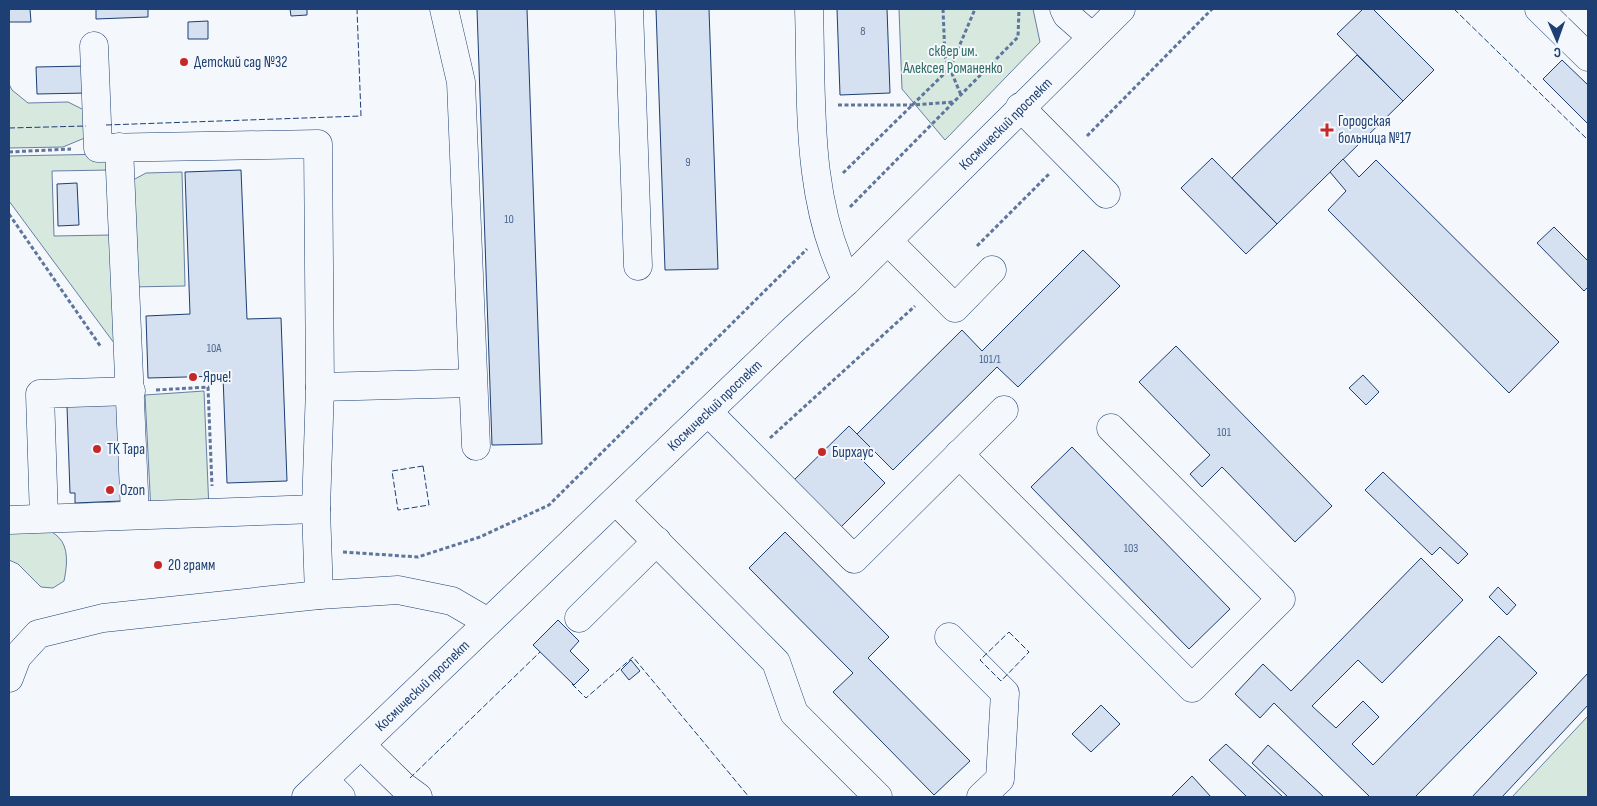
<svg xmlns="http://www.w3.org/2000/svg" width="1597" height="806" font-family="'Sofia Sans Condensed',sans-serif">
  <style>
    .green { fill: #d7e8df; stroke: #687fa3 }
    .building { fill: #d5e0f0; stroke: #1d3f73 }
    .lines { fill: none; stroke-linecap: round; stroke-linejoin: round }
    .minor-casing { stroke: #1d3f73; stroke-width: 29 }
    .major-casing { stroke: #1d3f73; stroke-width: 29 }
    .path { stroke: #5e769c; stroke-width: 3; stroke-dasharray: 4 2.5; stroke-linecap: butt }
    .minor { stroke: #f4f7fb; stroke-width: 28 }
    .major { stroke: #f4f7fb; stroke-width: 28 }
    .fence { stroke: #1d3f73; stroke-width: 1; stroke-dasharray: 6 2.5; stroke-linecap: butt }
    .poi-dot { fill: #c62828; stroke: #f4f7fb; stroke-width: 2 }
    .labels { text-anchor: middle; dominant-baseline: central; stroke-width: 4; stroke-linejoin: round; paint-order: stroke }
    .number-label { font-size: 12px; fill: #4b6792 }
    .park-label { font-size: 15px; fill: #2c6c60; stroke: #f4f7fb }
    .poi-label { font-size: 15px; fill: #1d3f73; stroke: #f4f7fb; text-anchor: start }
    .street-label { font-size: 15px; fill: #1d3f73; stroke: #f4f7fb }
  </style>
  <rect width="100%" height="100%" fill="#f4f7fb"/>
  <g class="green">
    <polygon points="899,9 1033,9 1040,42 945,140 902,89"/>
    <polygon points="9,84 12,90 28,103 68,102 84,110 87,137 63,147 9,148"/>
    <polygon points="109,154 110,170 52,171 54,236 111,235 114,343 9,201 9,156"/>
    <polygon points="182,172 185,286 129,287 133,180 146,173"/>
    <polygon points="204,391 209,510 151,512 145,395"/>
    <path d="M9,519C49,529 75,530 64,581L53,588L41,587L18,564L9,560Z"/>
    <polygon points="1588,716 1588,797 1512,797"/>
  </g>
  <g class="building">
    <polygon points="9,9 30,9 31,22 9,22"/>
    <polygon points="96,9 148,9 148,17 96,19"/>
    <polygon points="290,9 307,9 307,15 291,16"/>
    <polygon points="477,9 527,9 542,444 492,445"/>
    <polygon points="656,9 709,9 718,269 665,270"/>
    <polygon points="837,9 887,9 890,93 840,95"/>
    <polygon points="1363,9 1373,9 1434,70 1403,101 1337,34"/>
    <polygon points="208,21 208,39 188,39 188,22"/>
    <polygon points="1357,55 1403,101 1277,224 1232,178"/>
    <polygon points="1562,60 1588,85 1588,124 1543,79"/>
    <polygon points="86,66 87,93 37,94 36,67"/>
    <polygon points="1212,158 1277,224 1246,254 1181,188"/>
    <polygon points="1343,159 1359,177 1376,160 1559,342 1509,393 1328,210 1346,191 1330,172"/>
    <polygon points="241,170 247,319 281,318 287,481 227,483 223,376 148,378 146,316 190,314 185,172"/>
    <polygon points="77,183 79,225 58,226 57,184"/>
    <polygon points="1554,227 1588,261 1588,287 1584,291 1537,243"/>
    <polygon points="1083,250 1120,286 1018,387 997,367 893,470 857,434 962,330 982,351"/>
    <polygon points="1176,346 1332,506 1295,542 1222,467 1202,487 1190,474 1210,455 1139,382"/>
    <polygon points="1363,375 1379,392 1366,405 1349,388"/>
    <polygon points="123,404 121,501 75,503 75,493 70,493 67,406"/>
    <polygon points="849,426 870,447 860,458 885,483 841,527 794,480"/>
    <polygon points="1072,447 1230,609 1189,649 1031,487"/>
    <polygon points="1383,472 1468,554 1458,564 1440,547 1432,555 1365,490"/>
    <polygon points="785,532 889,637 868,658 970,761 934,795 833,692 853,673 749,568"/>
    <polygon points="1421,558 1463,600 1382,683 1358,660 1312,706 1336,728 1363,701 1379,717 1352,744 1373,765 1499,636 1537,673 1415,797 1370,797 1274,703 1260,718 1235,694 1263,664 1291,691"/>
    <polygon points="1498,587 1516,605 1507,615 1489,597"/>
    <polygon points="558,620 579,641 570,651 589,670 574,685 533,645"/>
    <polygon points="631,660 640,671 629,680 621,670"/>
    <polygon points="1588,673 1588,705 1502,797 1472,797"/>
    <polygon points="1101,705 1120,724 1091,752 1072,734"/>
    <polygon points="1226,744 1283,797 1247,797 1209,760"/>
    <polygon points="1268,745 1324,797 1288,797 1252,763"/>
    <polygon points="1192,776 1211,797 1171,797"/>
  </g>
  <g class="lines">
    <defs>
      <g id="minor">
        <polyline points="444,9 461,82 476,446"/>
        <polyline points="629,9 638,266"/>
        <path d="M809,9C812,100 805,197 847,281"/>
        <polyline points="1064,9 1067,15 1092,37"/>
        <polyline points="1539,9 1588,57"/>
        <polyline points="94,46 98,148 318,144 320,387 316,509 319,595"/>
        <polyline points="1020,107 1106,194"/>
        <polyline points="119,147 135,515"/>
        <polyline points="888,241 955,308 992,270"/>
        <polyline points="320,387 472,383"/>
        <polyline points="709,413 854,559 1004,410"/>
        <polyline points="959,454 1192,688 1281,599 1111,428"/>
        <polyline points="616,501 776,662 794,713 878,797"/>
        <polyline points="44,518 40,394 131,391"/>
        <polyline points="9,520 316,509"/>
        <polyline points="579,618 657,541"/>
        <polyline points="949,637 1005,693 1000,779 981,797"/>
        <polyline points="9,678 17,657 38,634 103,618 319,595 398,590 452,601 488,622"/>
        <polyline points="361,745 403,786 418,797"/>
        <polyline points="324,780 341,797"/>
      </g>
      <g id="major">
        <path id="s1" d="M306,797L793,330L847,281L1121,9"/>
      </g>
    </defs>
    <use href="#minor" class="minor-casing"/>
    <use href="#major" class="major-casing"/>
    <g class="path">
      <polyline points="943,9 945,57 961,95"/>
      <polyline points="838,105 913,105 954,102"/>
      <polyline points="1087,136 1212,9"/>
      <polyline points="9,152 71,149"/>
      <polyline points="843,173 950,68 975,9"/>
      <polyline points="850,207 1018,37 1019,9"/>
      <polyline points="9,214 101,347"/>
      <polyline points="977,246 1049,174"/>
      <polyline points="156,390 208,387 212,486"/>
      <polyline points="770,438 915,306"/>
      <polyline points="343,552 418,557 480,537 549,505 807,249"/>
    </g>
    <use href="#minor" class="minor"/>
    <use href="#major" class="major"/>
    <g class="fence">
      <polyline points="1454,9 1588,140"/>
      <polyline points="106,125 361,116 357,9"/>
      <polyline points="9,128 86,126"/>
      <polygon points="423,466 429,505 398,510 392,471"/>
      <polygon points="1009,632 1029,652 1001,681 980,660"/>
      <polyline points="572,684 586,698 633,657 749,797"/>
      <polyline points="410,778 540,652"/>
    </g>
  </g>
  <g class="poi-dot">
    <circle cx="184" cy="62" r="5"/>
    <path d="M1324.5 122.5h5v5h5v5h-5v5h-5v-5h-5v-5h5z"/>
    <circle cx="193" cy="377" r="5"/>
    <circle cx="97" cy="449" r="5"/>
    <circle cx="822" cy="452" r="5"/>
    <circle cx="110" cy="490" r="5"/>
    <circle cx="158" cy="565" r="5"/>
  </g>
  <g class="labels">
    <g class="number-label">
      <text x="863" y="31">8</text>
      <text x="688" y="162">9</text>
      <text x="509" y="219">10</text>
      <text x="214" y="348">10А</text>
      <text x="990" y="359">101/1</text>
      <text x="1224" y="432">101</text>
      <text x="1131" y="548">103</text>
    </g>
    <g class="park-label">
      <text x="953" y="51">сквер им.<tspan x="953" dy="17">Алексея Романенко</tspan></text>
    </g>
    <g class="poi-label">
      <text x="194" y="62">Детский сад №32</text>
      <text x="1338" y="121">Городская<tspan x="1338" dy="17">больница №17</tspan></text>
      <text x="203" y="377">Ярче!</text>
      <text x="107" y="449">ТК Тара</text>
      <text x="832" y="452">Бирхаус</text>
      <text x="120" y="490">Ozon</text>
      <text x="168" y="565">20 грамм</text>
    </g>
    <g class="street-label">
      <text stroke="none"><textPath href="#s1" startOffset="971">Космический проспект</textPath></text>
      <text stroke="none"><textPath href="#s1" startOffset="566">Космический проспект</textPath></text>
      <text stroke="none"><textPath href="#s1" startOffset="161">Космический проспект</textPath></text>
    </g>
  </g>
  <rect width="1597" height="806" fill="none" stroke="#1d3f73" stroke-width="20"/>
  <g transform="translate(1557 40) rotate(178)" stroke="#f4f7fb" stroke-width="4" paint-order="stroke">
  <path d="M0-4L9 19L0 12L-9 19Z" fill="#1d3f73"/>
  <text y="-8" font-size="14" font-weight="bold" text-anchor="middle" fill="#1d3f73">С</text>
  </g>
</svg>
